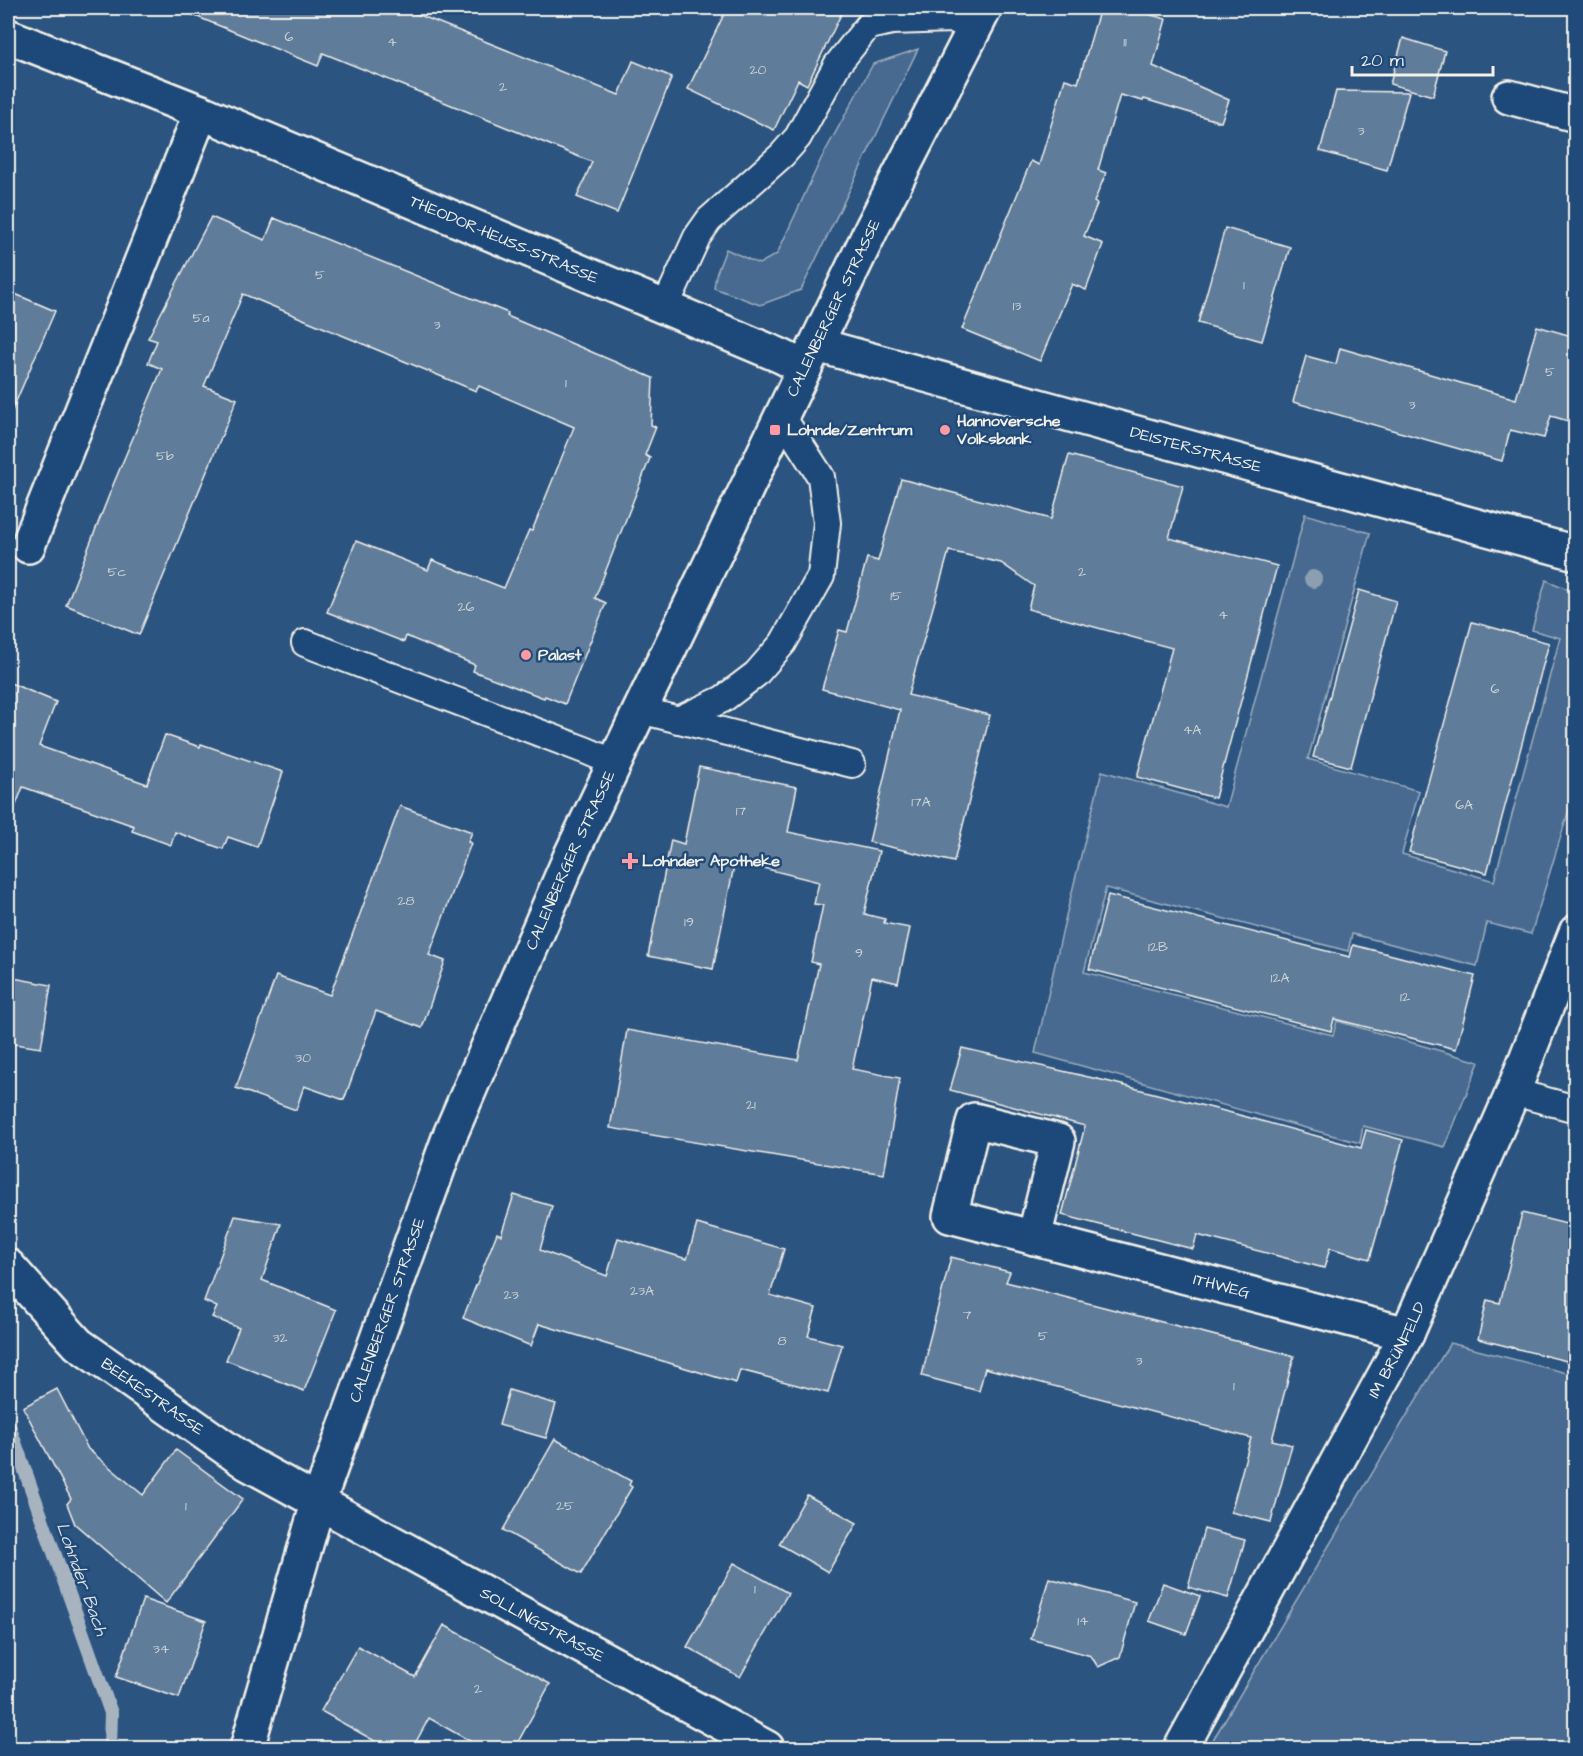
<svg xmlns="http://www.w3.org/2000/svg" width="1583" height="1756" font-family="'Architects Daughter',sans-serif">
  <style>
    .green { fill: #496b90; stroke: #9eaebc; stroke-width: 1.5 }
    .lines { fill: none; stroke-linecap: round; stroke-linejoin: round }
    .stream { stroke: #a7b4c0; stroke-width: 14 }
    .building { fill: #5e7b9a; stroke: #f4f1e8; stroke-width: 1.5 }
    .service-casing { stroke: #f4f1e8; stroke-width: 30 }
    .minor-casing { stroke: #f4f1e8; stroke-width: 38 }
    .tertiary-casing { stroke: #f4f1e8; stroke-width: 38 }
    .service { stroke: #1f4a7a; stroke-width: 26 }
    .minor { stroke: #1f4a7a; stroke-width: 33 }
    .tertiary { stroke: #1f4a7a; stroke-width: 33 }
    .tree { fill: #8c9fb2 }
    .poi-dot { fill: #ff9aa2; stroke: #1f4a7a; stroke-width: 2 }
    .labels { text-anchor: middle; dominant-baseline: central; stroke-width: 5; stroke-linejoin: round; paint-order: stroke }
    .number-label { font-size: 14px; fill: #ced4d4 }
    .street-label { font-size: 16px; fill: #f4f1e8; stroke: #1f4a7a }
    .poi-label { font-size: 16px; font-weight: bold; fill: #f4f1e8; stroke: #1f4a7a; text-anchor: start }
    .water-label { font-size: 18px; font-style: italic; fill: #dadddb; stroke: #1f4a7a }
  </style>
  <rect width="100%" height="100%" fill="#2c5481"/>
  <filter id="ink" filterUnits="userSpaceOnUse"><feTurbulence type="fractalNoise" baseFrequency=".0167" numOctaves="2"/><feDisplacementMap in="SourceGraphic" scale="12" xChannelSelector="R" yChannelSelector="G"/><feConvolveMatrix kernelMatrix="1 2 1 2 8 2 1 2 1" color-interpolation-filters="sRGB"/></filter>
  <g filter="url(#ink)">
    <g class="green">
      <polygon points="918,49 801,290 760,305 714,288 716,275 726,249 759,264 777,254 821,159 873,64"/>
      <polygon points="1305,514 1370,533 1308,759 1419,791 1402,854 1494,881 1560,638 1532,630 1546,580 1575,592 1575,790 1531,934 1487,923 1477,966 1352,934 1348,951 1106,888 1084,972 1333,1035 1337,1021 1479,1062 1445,1147 1363,1126 1360,1143 1035,1053 1064,924 1102,771 1226,807"/>
      <polygon points="1450,1343 1575,1375 1575,1748 1208,1748"/>
    </g>
    <g class="lines">
      <polyline class="stream" points="8,1423 111,1713 110,1748"/>
    </g>
    <g class="building">
      <polygon points="178,8 402,8 619,95 633,61 672,77 617,213 577,197 592,162 323,53 318,66 178,9"/>
      <polygon points="727,8 844,8 807,85 798,80 774,130 688,89"/>
      <polygon points="1100,8 1126,8 1166,19 1153,66 1229,100 1221,122 1144,99 1143,101 1120,95 1098,170 1106,173 1094,202 1097,204 1084,236 1103,244 1086,290 1072,284 1040,361 962,329 1031,161 1039,165 1065,79 1078,83"/>
      <polygon points="1403,38 1445,51 1433,96 1390,84"/>
      <polygon points="1336,91 1409,92 1387,170 1320,151"/>
      <polygon points="211,217 265,240 274,218 508,313 507,316 653,378 651,425 656,427 645,455 650,458 595,598 606,603 565,704 545,696 544,698 473,671 475,665 406,636 404,642 327,612 356,541 428,570 432,560 504,588 529,530 532,531 574,427 479,386 476,391 243,294 204,386 237,399 139,635 66,605 113,485 162,369 148,363 157,341 148,338"/>
      <polygon points="1225,228 1290,247 1262,341 1198,323"/>
      <polygon points="8,291 55,311 8,420"/>
      <polygon points="1537,326 1575,337 1575,423 1551,416 1544,438 1510,430 1502,461 1293,402 1306,356 1336,364 1340,348 1516,399"/>
      <polygon points="1069,455 1183,486 1169,538 1277,566 1215,798 1137,777 1172,648 1028,609 1034,586 1001,563 949,551 908,695 990,715 954,862 869,842 900,710 822,689 839,630 847,632 867,558 878,561 901,479 1051,519"/>
      <polygon points="1359,590 1396,601 1351,767 1313,757"/>
      <polygon points="1472,622 1549,643 1487,873 1409,852"/>
      <polygon points="8,682 56,702 39,746 147,784 165,735 200,747 201,744 283,772 257,847 228,837 223,849 175,832 171,845 132,831 134,826 23,787 10,820 8,820"/>
      <polygon points="699,767 797,787 788,832 879,851 864,914 885,919 884,923 910,928 898,983 872,977 852,1069 900,1078 884,1174 610,1128 627,1030 798,1060 819,964 811,962 823,905 814,904 819,882 735,861 713,969 648,956 671,840 684,844"/>
      <polygon points="400,806 472,832 468,842 471,843 429,955 445,961 422,1028 376,1011 344,1100 304,1086 296,1110 236,1088 276,976 330,995"/>
      <polygon points="1108,895 1350,957 1353,945 1475,976 1456,1049 1334,1019 1331,1031 1089,969"/>
      <polygon points="8,977 51,985 41,1048 8,1043"/>
      <polygon points="962,1048 1106,1081 1228,1112 1361,1148 1366,1130 1403,1140 1370,1259 1330,1248 1324,1268 1197,1235 1193,1249 1062,1215 1085,1126 950,1090"/>
      <polygon points="514,1195 552,1206 540,1250 607,1276 618,1238 687,1259 697,1224 784,1249 770,1295 816,1308 808,1336 842,1345 828,1393 740,1370 736,1383 539,1324 531,1346 463,1318 497,1233 501,1235"/>
      <polygon points="1522,1213 1575,1226 1575,1363 1478,1339 1487,1300 1500,1303"/>
      <polygon points="235,1216 281,1224 262,1280 336,1310 304,1391 226,1360 239,1328 212,1317 217,1307 204,1301"/>
      <polygon points="951,1257 1010,1272 1006,1282 1294,1356 1272,1440 1292,1445 1271,1522 1231,1512 1251,1438 985,1368 979,1391 922,1376 928,1350 927,1349"/>
      <polygon points="57,1389 88,1449 143,1495 176,1450 243,1499 166,1603 75,1524 67,1504 71,1499 23,1407"/>
      <polygon points="509,1390 556,1404 546,1438 499,1425"/>
      <polygon points="555,1439 631,1481 629,1485 632,1487 581,1574 503,1530"/>
      <polygon points="807,1495 857,1523 828,1572 779,1544"/>
      <polygon points="1204,1529 1245,1540 1228,1598 1188,1587"/>
      <polygon points="734,1563 788,1593 740,1677 687,1647"/>
      <polygon points="1049,1578 1135,1602 1120,1657 1098,1667 1091,1656 1031,1639"/>
      <polygon points="1163,1583 1200,1596 1186,1634 1149,1621"/>
      <polygon points="143,1599 206,1621 179,1698 116,1677"/>
      <polygon points="444,1625 550,1684 514,1749 484,1749 429,1718 412,1749 389,1749 321,1711 358,1646 415,1677"/>
    </g>
    <g class="lines">
      <defs>
        <g id="service">
          <polyline points="665,307 697,237 709,220 782,155 798,137 837,65 868,26 892,21 952,19 975,27"/>
          <polyline points="305,643 587,751 615,763"/>
          <polyline points="640,710 852,764"/>
          <polyline points="678,720 723,699 756,674 783,643 821,576 827,523 821,477 781,415"/>
          <polyline points="1513,1092 1576,1109"/>
        </g>
        <g id="minor">
          <path id="s1" d="M8,36L201,112L781,356L805,368"/>
          <polyline points="1509,97 1576,115"/>
          <path id="s2" d="M817,345L1249,464L1576,553"/>
          <polyline points="28,546 201,112"/>
          <path id="s3" d="M1034,1238L1058,1141L974,1120L950,1216L1407,1334"/>
          <path id="s4" d="M8,1266L78,1344L247,1463L767,1748"/>
          <path id="s5" d="M1181,1748L1407,1334L1513,1092L1576,932"/>
        </g>
        <g id="tertiary">
          <path id="s6" d="M247,1748L318,1503L450,1135L571,855L640,710L872,228L985,8"/>
        </g>
      </defs>
      <use href="#service" class="service-casing"/>
      <use href="#minor" class="minor-casing"/>
      <use href="#tertiary" class="tertiary-casing"/>
      <use href="#service" class="service"/>
      <use href="#minor" class="minor"/>
      <use href="#tertiary" class="tertiary"/>
    </g>
    <circle class="tree" cx="1313" cy="579" r="9"/>
  </g>
  <g class="poi-dot">
    <rect x="769" y="424" width="12" height="12" rx="3"/>
    <circle cx="945" cy="430" r="6"/>
    <circle cx="526" cy="655" r="6"/>
    <path d="M627 852h6v6h6v6h-6v6h-6v-6h-6v-6h6z"/>
  </g>
  <g class="labels">
    <g class="number-label">
      <text x="289" y="37">6</text>
      <text x="392" y="42">4</text>
      <text x="1125" y="42">11</text>
      <text x="758" y="70">20</text>
      <text x="503" y="87">2</text>
      <text x="1361" y="131">3</text>
      <text x="320" y="275">5</text>
      <text x="1244" y="285">1</text>
      <text x="1017" y="306">13</text>
      <text x="201" y="318">5a</text>
      <text x="437" y="325">3</text>
      <text x="1550" y="372">5</text>
      <text x="566" y="383">1</text>
      <text x="1412" y="405">3</text>
      <text x="165" y="456">5b</text>
      <text x="117" y="572">5c</text>
      <text x="1082" y="572">2</text>
      <text x="896" y="596">15</text>
      <text x="466" y="607">26</text>
      <text x="1223" y="615">4</text>
      <text x="1495" y="689">6</text>
      <text x="1192" y="730">4A</text>
      <text x="921" y="802">17A</text>
      <text x="1464" y="805">6A</text>
      <text x="741" y="811">17</text>
      <text x="406" y="901">28</text>
      <text x="689" y="922">19</text>
      <text x="1158" y="947">12B</text>
      <text x="859" y="953">9</text>
      <text x="1280" y="978">12A</text>
      <text x="1405" y="997">12</text>
      <text x="303" y="1058">30</text>
      <text x="751" y="1105">21</text>
      <text x="642" y="1291">23A</text>
      <text x="511" y="1295">23</text>
      <text x="967" y="1315">7</text>
      <text x="1043" y="1336">5</text>
      <text x="280" y="1338">32</text>
      <text x="782" y="1341">8</text>
      <text x="1139" y="1361">3</text>
      <text x="1234" y="1386">1</text>
      <text x="186" y="1506">1</text>
      <text x="565" y="1506">25</text>
      <text x="755" y="1589">1</text>
      <text x="1083" y="1621">14</text>
      <text x="161" y="1649">34</text>
      <text x="478" y="1689">2</text>
    </g>
    <g class="street-label">
      <text stroke="none"><textPath href="#s1" startOffset="536">THEODOR-HEUSS-STRASSE</textPath></text>
      <text stroke="none"><textPath href="#s6" startOffset="1558">CALENBERGER STRASSE</textPath></text>
      <text stroke="none"><textPath href="#s2" startOffset="393">DEISTERSTRASSE</textPath></text>
      <text stroke="none"><textPath href="#s6" startOffset="946">CALENBERGER STRASSE</textPath></text>
      <text stroke="none"><textPath href="#s3" startOffset="566">ITHWEG</textPath></text>
      <text stroke="none"><textPath href="#s6" startOffset="460">CALENBERGER STRASSE</textPath></text>
      <text stroke="none"><textPath href="#s5" startOffset="453">IM BRÜNFELD</textPath></text>
      <text stroke="none"><textPath href="#s4" startOffset="196">BEEKESTRASSE</textPath></text>
      <text stroke="none"><textPath href="#s4" startOffset="648">SOLLINGSTRASSE</textPath></text>
    </g>
    <g class="poi-label">
      <text x="957" y="421">Hannoversche<tspan x="957" dy="18">Volksbank</tspan></text>
      <text x="787" y="430">Lohnde/Zentrum</text>
      <text x="538" y="655">Palast</text>
      <text x="642" y="861">Lohnder Apotheke</text>
    </g>
    <g class="water-label">
      <text transform="translate(82 1579) rotate(70)">Lohnder Bach</text>
    </g>
  </g>
  <rect width="1583" height="1756" fill="none" stroke="#1f4a7a" stroke-width="30"/>
  <rect x="15" y="15" width="1553" height="1726" fill="none" stroke="#f4f1e8" stroke-width="2" filter="url(#ink)"/>
  <path d="M1352 66v9h141v-9" fill="none" stroke="#f4f1e8" stroke-width="3"/>
  <text x="1361" y="66" font-size="18" fill="#f4f1e8" stroke="#1f4a7a" stroke-width="4.5" paint-order="stroke">20 m</text>
</svg>
